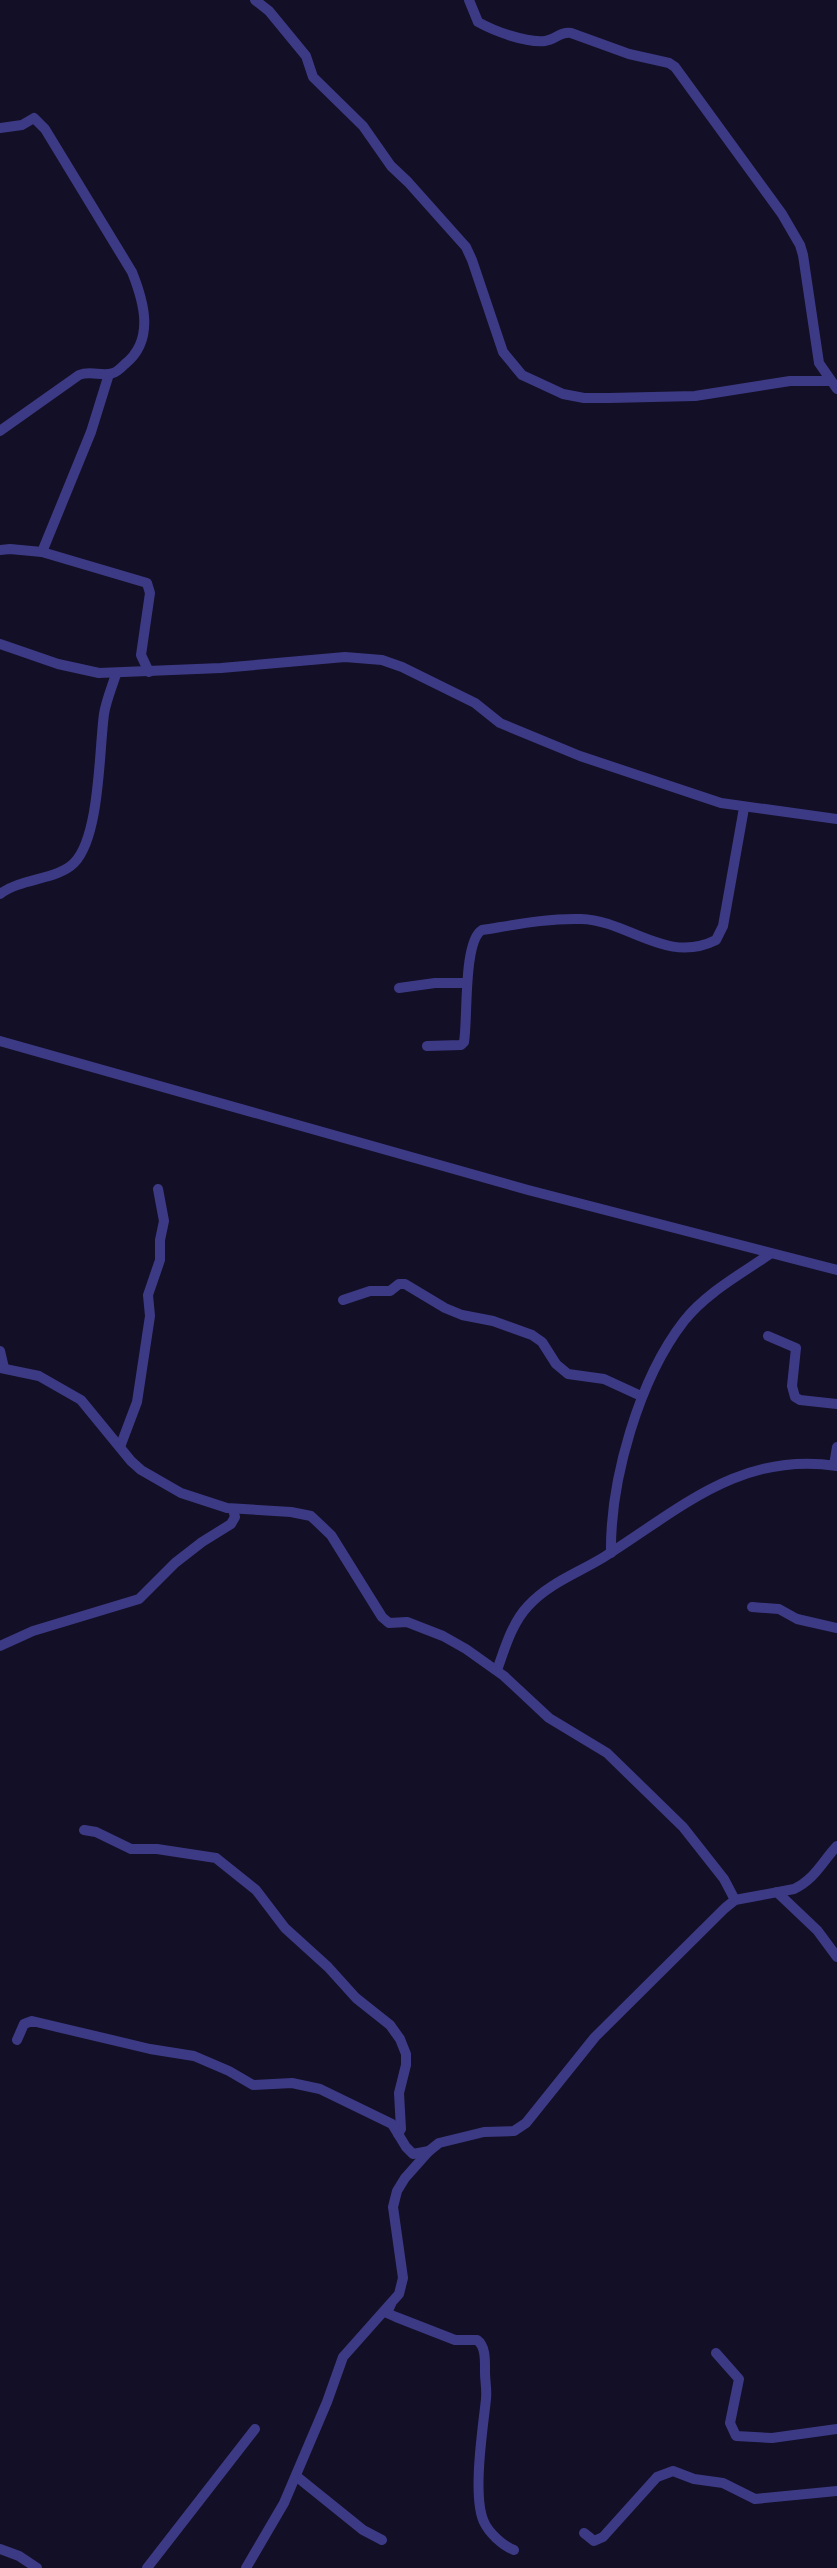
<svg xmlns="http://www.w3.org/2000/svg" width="837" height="2568" font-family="'Open Sans',sans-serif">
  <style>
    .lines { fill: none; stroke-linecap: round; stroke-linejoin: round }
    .minor { stroke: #3d3a85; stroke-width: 10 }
  </style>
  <rect width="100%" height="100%" fill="#130f26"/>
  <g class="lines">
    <g class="minor">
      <polyline points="255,0 269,11 306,56 313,77 363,126 391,166 408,182 466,247 472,260 503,352 522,375 563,394 584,398 609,398 695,396 790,381 830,381"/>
      <path d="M469,0L478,22C494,31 526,43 545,41C555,40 561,31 571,33L629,54L669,63L675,67L782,214L800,245L803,255L819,363L837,389"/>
      <path d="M0,128L22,125L34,118L45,129L132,272C144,302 155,340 125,364C122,367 117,372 113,373C102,377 91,370 79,375L0,431"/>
      <polyline points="0,550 10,549 42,552 147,583 150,593 141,655 149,672"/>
      <polyline points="42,552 91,432 109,374"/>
      <polyline points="0,644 58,664 99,673 221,668 345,657 382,660 402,667 475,703 500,723 580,756 721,803 837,819"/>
      <path d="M0,894C21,878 57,880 74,863C100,837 99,751 104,714C106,701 112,687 116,674"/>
      <polyline points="399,988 435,983 466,983"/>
      <polyline points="0,1041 528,1190 837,1270"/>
      <path d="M427,1046L461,1045L464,1042C468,1020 463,941 482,930C514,925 548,918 581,919C628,920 666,965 716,940L723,926L744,808"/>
      <polyline points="343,1300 370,1291 390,1291 399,1284 405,1284 445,1308 462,1315 493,1321 532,1335 542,1342 556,1364 568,1374 604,1379 641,1396"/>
      <polyline points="768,1336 796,1348 792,1386 795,1397 800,1400 837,1404"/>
      <polyline points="0,1351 4,1368"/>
      <polyline points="0,1368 39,1376 81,1400 131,1461 141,1470 181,1493 227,1508 291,1512 311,1516 331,1535 382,1617 389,1623 407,1622 443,1636 466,1649 504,1676 549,1718 607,1753 683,1827 724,1879 735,1900"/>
      <polyline points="120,1447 137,1402 150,1316 148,1295 160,1260 160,1240 164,1221 158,1189"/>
      <polyline points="834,1465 837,1447"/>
      <path d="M611,1553C610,1480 639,1379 684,1321C706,1293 741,1274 770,1254"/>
      <polyline points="752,1607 779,1609 797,1619 837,1628"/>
      <polyline points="0,1646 33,1631 139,1599 175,1563 202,1542 231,1524 235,1517 233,1509"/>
      <path d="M497,1670C505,1648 512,1623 528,1606C549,1583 578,1573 604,1557C680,1509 741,1451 837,1466"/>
      <polyline points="84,1830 96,1832 131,1849 157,1849 216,1858 256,1890 285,1928 328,1967 356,1998 390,2025 400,2039 406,2054 406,2065 399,2093 401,2129 398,2134"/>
      <polyline points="777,1892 817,1930 837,1957"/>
      <polyline points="17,2040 24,2024 32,2021 150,2049 194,2056 229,2071 253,2085 292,2083 320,2089 392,2124 406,2147 413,2154 429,2151"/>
      <path d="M391,2304L387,2313L396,2317L455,2340H477C486,2346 485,2362 485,2372C485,2381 487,2390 486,2399C483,2428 472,2496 484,2522C489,2533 503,2546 514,2550"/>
      <polyline points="716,2353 739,2379 730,2423 736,2436 772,2438 837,2429"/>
      <polyline points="296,2476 363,2530 382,2540"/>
      <polyline points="584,2533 594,2541 603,2537 657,2477 673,2471 694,2479 723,2483 755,2499 837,2491"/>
      <polyline points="0,2549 19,2556 37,2568"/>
      <polyline points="147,2568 255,2429"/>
      <path d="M246,2568L284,2503L327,2402L343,2357L399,2294L403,2278L393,2207L397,2191L405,2178L429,2151L439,2143L484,2132L514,2131L526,2123L595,2037L725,1908L735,1900L794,1889C815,1879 822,1862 837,1846"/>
    </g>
  </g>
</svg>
